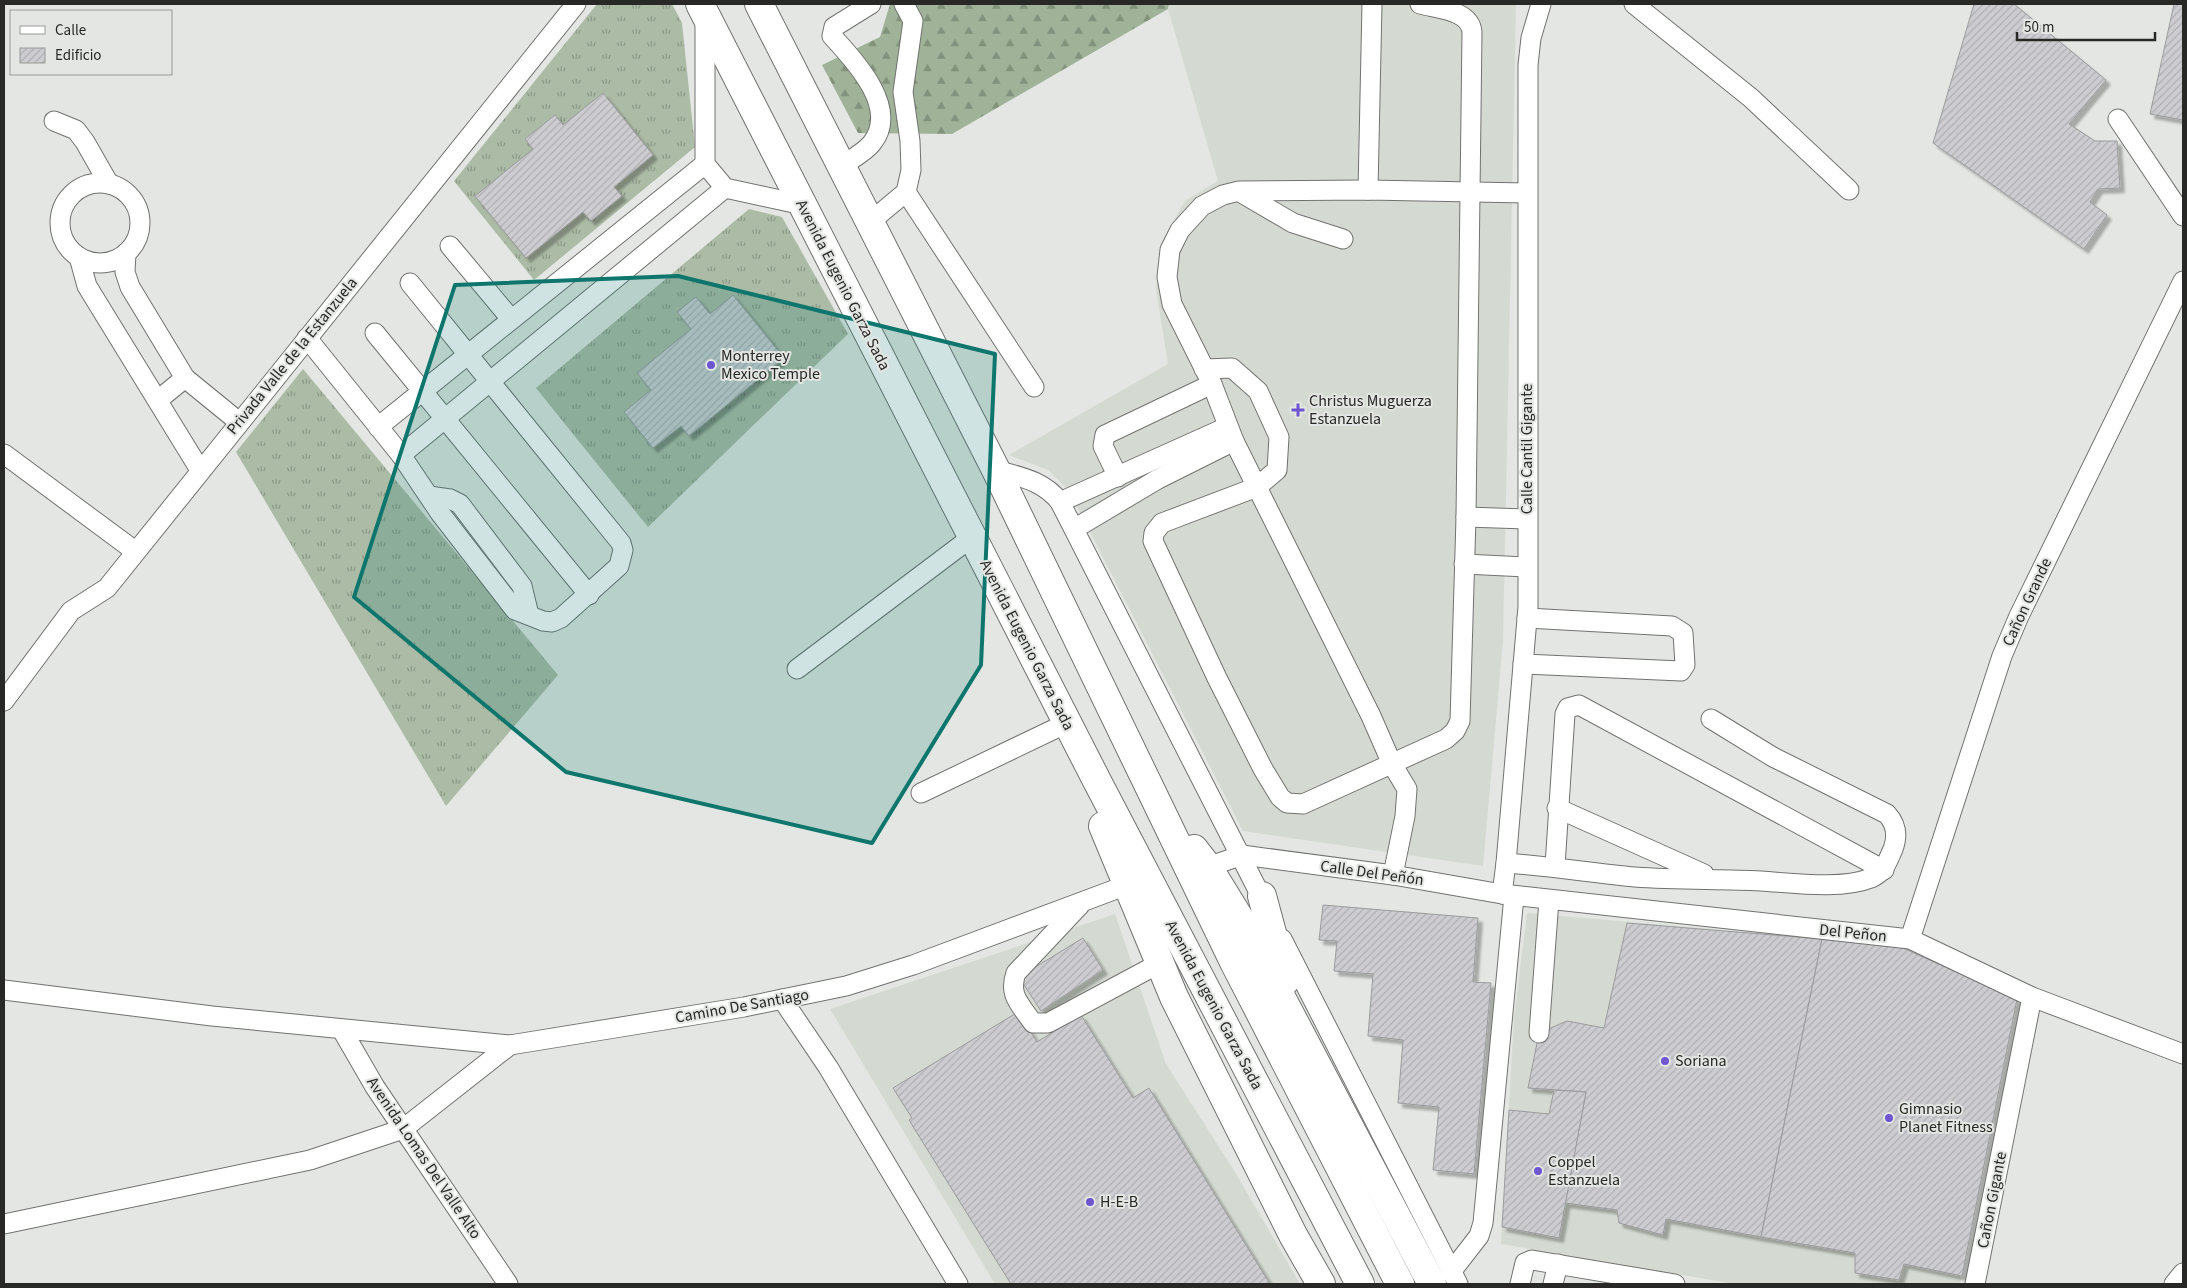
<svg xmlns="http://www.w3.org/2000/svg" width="2187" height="1288" font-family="'Source Sans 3',sans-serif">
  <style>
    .built { fill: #d4dad1 }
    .grass { fill: url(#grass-tufts) }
    .forest { fill: url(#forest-firs) }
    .building { fill: url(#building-hatch); stroke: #9b9b9e; filter: url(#shadow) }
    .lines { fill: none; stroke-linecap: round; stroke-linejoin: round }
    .minor-casing { stroke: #717370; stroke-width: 21 }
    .highway-casing { stroke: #717370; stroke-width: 30 }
    .minor { stroke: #fff; stroke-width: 19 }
    .highway { stroke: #fff; stroke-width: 28 }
    .marked { fill: #0f766e; fill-opacity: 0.2; stroke: #0f766e; stroke-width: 4; stroke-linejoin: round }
    .poi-dot { fill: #6e56d0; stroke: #e3e6e2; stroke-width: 2 }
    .labels { text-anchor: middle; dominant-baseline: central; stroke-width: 4; stroke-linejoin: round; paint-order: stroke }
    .street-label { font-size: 16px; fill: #282827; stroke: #e3e6e2 }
    .poi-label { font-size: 16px; fill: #282827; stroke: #e3e6e2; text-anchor: start }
  </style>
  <defs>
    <pattern id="grass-tufts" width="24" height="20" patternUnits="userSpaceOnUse" patternTransform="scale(1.25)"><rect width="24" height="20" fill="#acbba6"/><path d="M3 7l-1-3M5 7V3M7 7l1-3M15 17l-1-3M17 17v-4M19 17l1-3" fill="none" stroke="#8c9887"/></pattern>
    <pattern id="forest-firs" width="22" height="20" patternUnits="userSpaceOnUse" patternTransform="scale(1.25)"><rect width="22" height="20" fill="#a0b398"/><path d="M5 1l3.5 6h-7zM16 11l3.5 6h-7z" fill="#82927c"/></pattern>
    <pattern id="building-hatch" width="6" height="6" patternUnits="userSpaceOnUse" patternTransform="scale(1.25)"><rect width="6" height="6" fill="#cdcdd1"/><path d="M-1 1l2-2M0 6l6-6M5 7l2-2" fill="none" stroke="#b0b0b3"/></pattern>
    <filter id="shadow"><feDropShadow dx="4.5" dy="4.5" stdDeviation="1" flood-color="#0004"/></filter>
  </defs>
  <rect width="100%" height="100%" fill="#e3e6e2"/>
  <g class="built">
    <polygon points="1169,4 1516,4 1503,641 1483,866 1243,831 1069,491 1048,470 1009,455 1168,364 1156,289 1162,241 1185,201 1218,181 1168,9"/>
    <polygon points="1527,913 1896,945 2017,999 1960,1284 1735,1284 1501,1244 1514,1018"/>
    <polygon points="1115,914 1166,1064 1235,1172 1300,1284 995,1284 830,1009"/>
  </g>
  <g class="grass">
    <polygon points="597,4 672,4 682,23 695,147 534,280 454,181"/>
    <polygon points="749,209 782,217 848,334 648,527 536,388"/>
    <polygon points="303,369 558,675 446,806 236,452"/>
  </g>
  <polygon class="forest" points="890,4 1169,4 1168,9 952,134 858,133 822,65 880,37"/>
  <g class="building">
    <polygon points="1974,4 2014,4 2106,80 2069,124 2095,141 2117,141 2120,188 2098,189 2090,202 2107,215 2084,249 1933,143"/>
    <polygon points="2174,4 2183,4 2183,120 2150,114"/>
    <polygon points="603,93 653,155 614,187 622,196 591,221 583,212 526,258 475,196 533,149 525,139 555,115 563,125"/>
    <polygon points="733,295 784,358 689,436 681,426 653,448 624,412 651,390 637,373 691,329 677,312 696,297 710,314"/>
    <polygon points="1323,905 1478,918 1473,982 1491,983 1474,1174 1433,1170 1439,1107 1398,1103 1403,1040 1368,1036 1373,974 1334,971 1337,941 1319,940"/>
    <polygon points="1627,923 1822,939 1761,1237 1666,1219 1663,1235 1619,1223 1617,1210 1565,1203 1586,1092 1528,1088 1539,1033 1567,1021 1604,1028"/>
    <polygon points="1083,938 1103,970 1041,1011 1019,977"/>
    <polygon points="1822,939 1896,945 2017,999 1962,1276 1904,1264 1899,1280 1855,1273 1855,1253 1761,1237"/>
    <polygon points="1018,1012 1037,1042 1081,1015 1133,1098 1149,1088 1270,1284 1011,1284 909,1120 912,1118 893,1088"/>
    <polygon points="1554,1090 1586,1092 1559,1238 1502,1227 1509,1110 1549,1114"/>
  </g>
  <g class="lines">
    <defs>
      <g id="minor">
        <polyline points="1634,4 1751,98 1849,190"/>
        <polyline points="705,20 705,164 725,188 803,205"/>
        <polyline points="2118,119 2183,216"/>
        <polyline points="54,121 76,130 85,142 109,184"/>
        <path d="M841,166C852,159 865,152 872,143C900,108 854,60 832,36L834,27L871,4"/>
        <circle cx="100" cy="223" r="40"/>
        <polyline points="1368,190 1372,4"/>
        <polyline points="906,192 1034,387"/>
        <polyline points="1240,192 1293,223 1343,239"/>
        <polyline points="870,222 906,192 911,170 910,141 903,92 913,21 904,4"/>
        <polyline points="450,246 511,319"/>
        <polyline points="126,253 125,272 130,287 185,378 239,422"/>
        <polyline points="79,257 87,286 200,470"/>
        <polyline points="375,333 589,595"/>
        <polyline points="307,338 401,455 440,513 515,610 543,621 552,622 561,618 619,566 623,550 621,543 410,283"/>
        <path d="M1204,369L1232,368L1258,391L1279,437L1277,470L1257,487L1162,523L1154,533L1153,541L1217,678L1263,769L1280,797L1287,803L1303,804L1446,739L1455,731L1460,721L1466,517L1472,32C1470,10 1438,9 1420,4"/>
        <polyline points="158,400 185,378"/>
        <polyline points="378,427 705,164"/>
        <polyline points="4,454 135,551"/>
        <polyline points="401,455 725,188"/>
        <path d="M996,470C1021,477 1044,481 1060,502L1267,908"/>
        <polyline points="1118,477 1103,446 1105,435 1212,384"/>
        <polyline points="429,496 450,499 460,504 522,586 529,615"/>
        <polyline points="1060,502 1227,427"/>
        <polyline points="1466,517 1527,519"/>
        <polyline points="1074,529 1158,479 1234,441"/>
        <polyline points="1464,564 1527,567"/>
        <polyline points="1523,664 1681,671 1685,665 1683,633 1672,626 1527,618"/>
        <polyline points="797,669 972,537"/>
        <polyline points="4,701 71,611 107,588 576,4"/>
        <polyline points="921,793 1067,723"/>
        <polyline points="1557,808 1704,874"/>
        <path d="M1506,863C1550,866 1592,873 1635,877C1677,880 1719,879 1761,881C1793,883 1841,890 1871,878C1885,872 1887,862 1893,849C1898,836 1896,824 1887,814L1773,757L1711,719"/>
        <polyline points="1555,866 1565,714 1568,708 1579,705 1884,870"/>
        <polyline points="1208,867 1242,855 1393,875 1502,894 1910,939 2032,997 2183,1054"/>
        <polyline points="1393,875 1405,816 1407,789 1392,764 1371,716 1234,441 1212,384 1172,304 1167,277 1170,250 1180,230 1202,206 1223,195 1239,191 1368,190 1527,193"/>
        <polyline points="1502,894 1506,863 1528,607 1528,65 1531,38 1541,4"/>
        <path d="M1080,905L1016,973C1008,995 1020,1004 1033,1023H1048L1160,963"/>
        <polyline points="1282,939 1458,1284"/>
        <polyline points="1910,939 2002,656 2019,616 2183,281"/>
        <polyline points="4,990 212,1016 510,1045 744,1007 846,986 913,965 1127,885"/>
        <polyline points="782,999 828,1067 958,1284"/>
        <polyline points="342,1030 375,1087 508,1284"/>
        <polyline points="1539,1033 1549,900"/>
        <polyline points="4,1224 310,1160 403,1129 510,1045"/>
        <polyline points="1451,1272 1479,1236 1483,1223 1514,896"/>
        <polyline points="1520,1284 1525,1263 1532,1260 1675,1284"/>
        <polyline points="1553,1284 1558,1264"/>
        <polyline points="1975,1284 2032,997"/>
        <polyline points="2174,1284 2183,1273"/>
      </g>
      <g id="highway">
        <polyline points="700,4 1096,779 1360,1284"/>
        <polyline points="759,4 996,470 1234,962 1400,1284"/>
        <polyline points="1103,826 1174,997 1293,1235 1321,1284"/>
        <polyline points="1194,849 1208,867 1240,919 1432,1284"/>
        <polyline points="1262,896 1285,981"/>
      </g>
    </defs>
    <use href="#minor" class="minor-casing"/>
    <use href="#highway" class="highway-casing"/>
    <use href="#minor" class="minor"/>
    <use href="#highway" class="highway"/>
  </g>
  <path class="marked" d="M678,276L995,354L981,665L872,843L566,772L354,597L455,285Z"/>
  <g class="poi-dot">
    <circle cx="711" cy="365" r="5"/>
    <path d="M1295.5 402.5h5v5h5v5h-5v5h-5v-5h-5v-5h5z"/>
    <circle cx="1665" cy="1061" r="5"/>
    <circle cx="1889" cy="1118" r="5"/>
    <circle cx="1538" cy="1171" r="5"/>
    <circle cx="1090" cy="1202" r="5"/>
  </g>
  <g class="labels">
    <g class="street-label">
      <text transform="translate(843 285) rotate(63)">Avenida Eugenio Garza Sada</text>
      <text transform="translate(292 356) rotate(-51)">Privada Valle de la Estanzuela</text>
      <text transform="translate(1527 449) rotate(-90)">Calle Cantil Gigante</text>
      <text transform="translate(2027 602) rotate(-65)">Cañon Grande</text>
      <text transform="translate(1027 645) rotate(63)">Avenida Eugenio Garza Sada</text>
      <text transform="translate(1372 873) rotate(8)">Calle Del Peñón</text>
      <text transform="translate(1853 933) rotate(6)">Del Peñon</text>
      <text transform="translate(1214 1005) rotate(62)">Avenida Eugenio Garza Sada</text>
      <text transform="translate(742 1006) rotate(-10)">Camino De Santiago</text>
      <text transform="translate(424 1158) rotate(56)">Avenida Lomas Del Valle Alto</text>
      <text transform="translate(1992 1200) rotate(-79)">Cañon Gigante</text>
    </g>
    <g class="poi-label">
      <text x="721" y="356">Monterrey<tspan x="721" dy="18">Mexico Temple</tspan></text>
      <text x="1309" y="401">Christus Muguerza<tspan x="1309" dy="18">Estanzuela</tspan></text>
      <text x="1675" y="1061">Soriana</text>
      <text x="1899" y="1109">Gimnasio<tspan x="1899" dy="18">Planet Fitness</tspan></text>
      <text x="1548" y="1162">Coppel<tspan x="1548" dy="18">Estanzuela</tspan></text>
      <text x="1100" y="1202">H-E-B</text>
    </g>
  </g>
  <rect width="2187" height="1288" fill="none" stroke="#282827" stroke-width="10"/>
  <rect x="10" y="10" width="162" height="65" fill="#e3e6e2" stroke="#989a97"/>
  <rect x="20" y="26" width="25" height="8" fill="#ffffff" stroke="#989a97"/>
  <text x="55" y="35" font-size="15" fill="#282827">Calle</text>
  <rect x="20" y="48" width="25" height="15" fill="url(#building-hatch)" stroke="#989a97"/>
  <text x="55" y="60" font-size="15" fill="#282827">Edificio</text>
  <path d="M2017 32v8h138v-8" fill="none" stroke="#282827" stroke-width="2.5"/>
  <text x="2024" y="32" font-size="15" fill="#282827" stroke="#e3e6e2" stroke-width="4" paint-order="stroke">50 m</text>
</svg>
